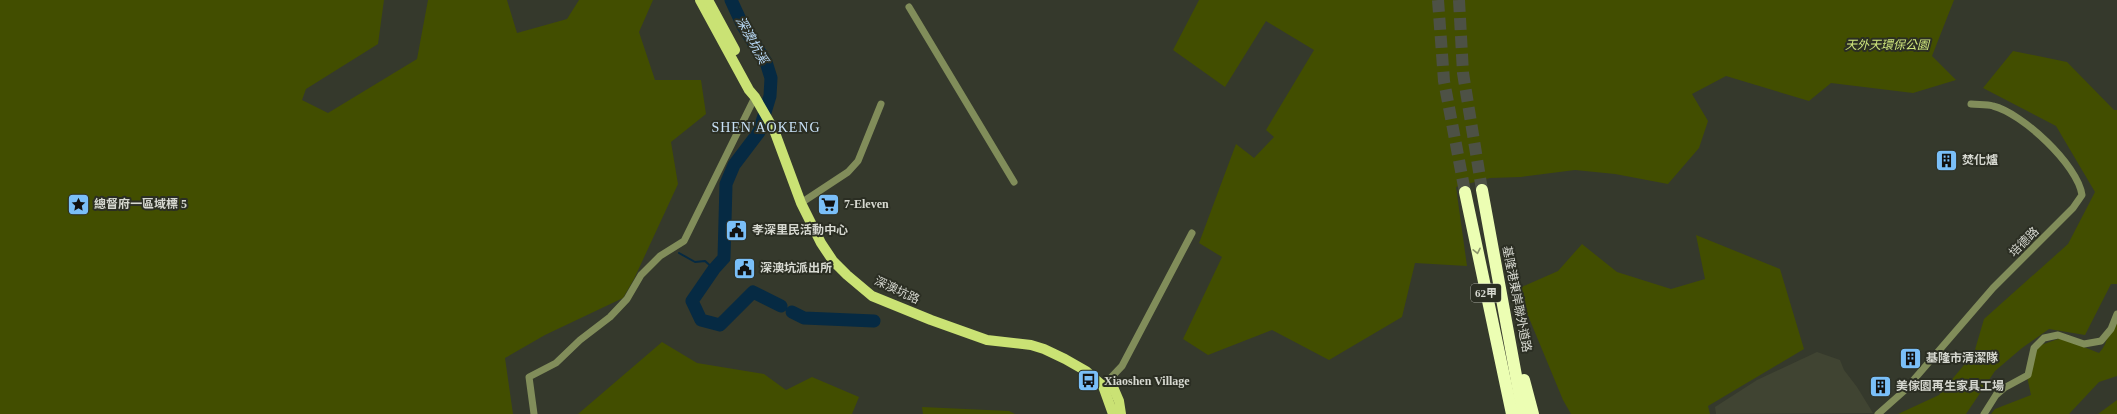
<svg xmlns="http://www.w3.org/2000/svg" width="2117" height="414" font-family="'Times New Roman','Noto Sans TC',serif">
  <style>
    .built { fill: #404432 }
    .green { fill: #424e00 }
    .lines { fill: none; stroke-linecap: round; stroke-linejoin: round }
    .stream { stroke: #062a43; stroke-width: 2 }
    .river { stroke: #062a43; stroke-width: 13 }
    .highway-tunnel { stroke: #4d5145; stroke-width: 12; stroke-dasharray: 12 6; stroke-linecap: butt }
    .minor { stroke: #818d5a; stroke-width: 7 }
    .major { stroke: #cae274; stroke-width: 10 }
    .highway { stroke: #ecfeb3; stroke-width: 12 }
    .oneway { stroke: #8c966b }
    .labels { text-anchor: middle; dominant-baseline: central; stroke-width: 4; stroke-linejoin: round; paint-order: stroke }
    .shield { fill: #2b2e23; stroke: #a3a59c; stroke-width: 1 }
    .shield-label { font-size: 11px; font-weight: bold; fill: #d6d8d0 }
    .park-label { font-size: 12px; font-style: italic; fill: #cee57d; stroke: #2b2e23 }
    .poi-label { font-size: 12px; font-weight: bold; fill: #d6d8d0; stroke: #2b2e23; text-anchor: start }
    .street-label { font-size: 12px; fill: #d6d8d0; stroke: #2b2e23 }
    .water-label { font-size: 13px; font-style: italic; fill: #badbf8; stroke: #2b2e23 }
    .quarter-label { font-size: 14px; letter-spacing: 1px; fill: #c9e2f8; stroke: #2b2e23 }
  </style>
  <rect width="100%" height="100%" fill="#35392c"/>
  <polygon class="built" points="1817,352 1840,360 1844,370 1857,387 1873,413 1716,414 1715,407 1757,380"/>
  <g class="green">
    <polygon points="0,0 384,0 378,44 306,89 302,100 328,113 417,59 428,0 507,0 517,33 567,19 579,0 653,0 639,32 655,80 701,80 706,114 671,142 678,184 634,279 623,298 545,335 505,358 513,414 0,414"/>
    <polygon points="1199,0 1954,0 1932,56 1956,80 1913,93 1831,83 1809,101 1726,76 1692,94 1708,121 1699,148 1668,184 1615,174 1575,170 1521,177 1490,178 1456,187 1467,266 1415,263 1402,317 1329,360 1272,330 1208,355 1183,339 1222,257 1199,243 1236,144 1254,158 1274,137 1266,130 1314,50 1266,21 1225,87 1173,50"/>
    <polygon points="2013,51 2067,62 2114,110 2117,110 2117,284 2111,284 2085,335 2049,329 2022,348 1995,371 1966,414 1898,414 1939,395 1974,353 1984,319 2068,244 2095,192 2056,126 1983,88"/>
    <polygon points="1696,235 1780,269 1804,349 1708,406 1710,414 1571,414 1563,400 1517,289 1558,271 1582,244 1617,272 1671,289 1705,279"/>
    <path d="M2117,321V376L2099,382L2069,414H1991L1995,409L2031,395L2026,372L2038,346L2061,338L2099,353C2109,343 2107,329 2117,321Z"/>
    <polygon points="662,342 697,363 764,374 786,390 812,377 859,397 852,414 578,414"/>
    <polygon points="2117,400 2117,414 2098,414"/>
    <polygon points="922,407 1009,411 1015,414 923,414"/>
  </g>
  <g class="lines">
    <polyline class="stream" points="679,253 695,262 705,261 714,269"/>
    <g class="river">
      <polyline points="731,0 743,26 766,62 771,78 770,96 759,132 734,165 726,184 724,258 714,269 692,301 701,320 720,325 753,292 781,306"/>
      <polyline points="792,312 804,318 874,321"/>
    </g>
    <g class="highway-tunnel">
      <polyline points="1438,0 1444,81 1465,192"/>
      <polyline points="1459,0 1463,73 1482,190"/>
    </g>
    <g class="minor">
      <polyline points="909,7 1014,182"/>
      <polyline points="801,203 848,172 858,161 881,104"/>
      <polyline points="1103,386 1122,366 1192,233"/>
      <polyline points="534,414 529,377 556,363 580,340 610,317 627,299 641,275 660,256 684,241 755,97"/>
      <path d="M1878,414L1904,391L1993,288L2073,208L2082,195C2078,165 2022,113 1993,106C1986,104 1978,105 1971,104"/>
      <polyline points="1984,414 1996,395 2004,388 2028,375 2034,348 2044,338 2058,335 2084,344 2101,341 2111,329 2117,314"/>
    </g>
    <g class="major">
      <polyline points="700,0 749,90 755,97 774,130 801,203 821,243 833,261 847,275 872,296 931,320 987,340 1031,345 1044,349 1065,359 1086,371 1103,386 1113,414"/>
      <polyline points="708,0 735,50"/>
      <polyline points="1103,386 1113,387 1119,401 1121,414"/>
    </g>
    <g class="highway">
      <polyline points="1482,190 1523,414"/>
      <polyline points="1465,192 1512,414"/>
      <polyline points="1524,380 1533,414"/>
    </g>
  </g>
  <defs><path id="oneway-chevron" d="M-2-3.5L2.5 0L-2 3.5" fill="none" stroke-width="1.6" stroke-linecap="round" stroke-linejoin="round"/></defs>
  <use class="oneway" href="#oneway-chevron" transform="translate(1477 251) rotate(78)"/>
  <defs>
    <symbol id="building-square" viewBox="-11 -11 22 22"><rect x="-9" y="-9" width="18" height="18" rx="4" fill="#7abff8" stroke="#2b2e23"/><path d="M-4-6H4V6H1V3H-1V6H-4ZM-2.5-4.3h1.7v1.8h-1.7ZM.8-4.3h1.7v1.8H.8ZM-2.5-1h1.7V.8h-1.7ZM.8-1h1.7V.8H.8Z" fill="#111"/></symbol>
    <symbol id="sight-square" viewBox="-11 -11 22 22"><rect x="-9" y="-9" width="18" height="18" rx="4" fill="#7abff8" stroke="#2b2e23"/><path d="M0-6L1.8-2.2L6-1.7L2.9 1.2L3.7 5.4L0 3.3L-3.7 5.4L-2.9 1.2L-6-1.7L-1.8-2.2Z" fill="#111"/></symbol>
    <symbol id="supermarket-square" viewBox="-11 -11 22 22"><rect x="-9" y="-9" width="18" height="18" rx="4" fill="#7abff8" stroke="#2b2e23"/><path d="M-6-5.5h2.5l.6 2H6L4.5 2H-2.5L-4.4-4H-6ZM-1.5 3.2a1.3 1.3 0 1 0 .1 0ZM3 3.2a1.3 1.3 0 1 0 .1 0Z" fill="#111"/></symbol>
    <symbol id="civic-square" viewBox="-11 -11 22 22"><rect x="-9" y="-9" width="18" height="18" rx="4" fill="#7abff8" stroke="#2b2e23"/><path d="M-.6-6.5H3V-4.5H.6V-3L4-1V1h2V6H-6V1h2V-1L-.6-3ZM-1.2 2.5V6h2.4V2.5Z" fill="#111"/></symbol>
    <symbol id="bus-square" viewBox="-11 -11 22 22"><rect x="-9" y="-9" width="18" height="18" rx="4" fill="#7abff8" stroke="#2b2e23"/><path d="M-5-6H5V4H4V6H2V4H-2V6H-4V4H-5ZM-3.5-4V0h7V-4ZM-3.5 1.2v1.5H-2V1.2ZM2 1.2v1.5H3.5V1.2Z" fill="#111"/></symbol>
  </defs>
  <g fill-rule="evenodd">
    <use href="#building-square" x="1934" y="148" width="25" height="25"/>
    <use href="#sight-square" x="66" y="192" width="25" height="25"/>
    <use href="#supermarket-square" x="816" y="192" width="25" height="25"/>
    <use href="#civic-square" x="724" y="218" width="25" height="25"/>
    <use href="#civic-square" x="732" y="256" width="25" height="25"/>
    <use href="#building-square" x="1898" y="346" width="25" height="25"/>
    <use href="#bus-square" x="1076" y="368" width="25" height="25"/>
    <use href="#building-square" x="1868" y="374" width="25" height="25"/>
  </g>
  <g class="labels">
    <rect class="shield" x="1471" y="284" width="30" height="18" rx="3"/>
    <g class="shield-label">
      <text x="1486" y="293">62甲</text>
    </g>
    <g class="park-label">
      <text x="1887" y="45">天外天環保公園</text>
    </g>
    <g class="poi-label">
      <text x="1962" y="160">焚化爐</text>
      <text x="94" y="204">總督府一區域標 5</text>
      <text x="844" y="204">7-Eleven</text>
      <text x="752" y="230">孝深里民活動中心</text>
      <text x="760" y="268">深澳坑派出所</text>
      <text x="1926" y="358">基隆市清潔隊</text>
      <text x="1104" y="381">Xiaoshen Village</text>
      <text x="1896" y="386">美傢園再生家具工場</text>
    </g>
    <g class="street-label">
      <text transform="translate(2024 242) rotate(-45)">培德路</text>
      <text transform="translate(897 290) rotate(25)">深澳坑路</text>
      <text transform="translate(1517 299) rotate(79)">基隆港東岸聯外道路</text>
    </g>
    <g class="water-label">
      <text transform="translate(752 40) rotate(61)">深澳坑溪</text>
    </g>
    <g class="quarter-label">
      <text x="766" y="127">SHEN'AOKENG</text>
    </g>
  </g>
</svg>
